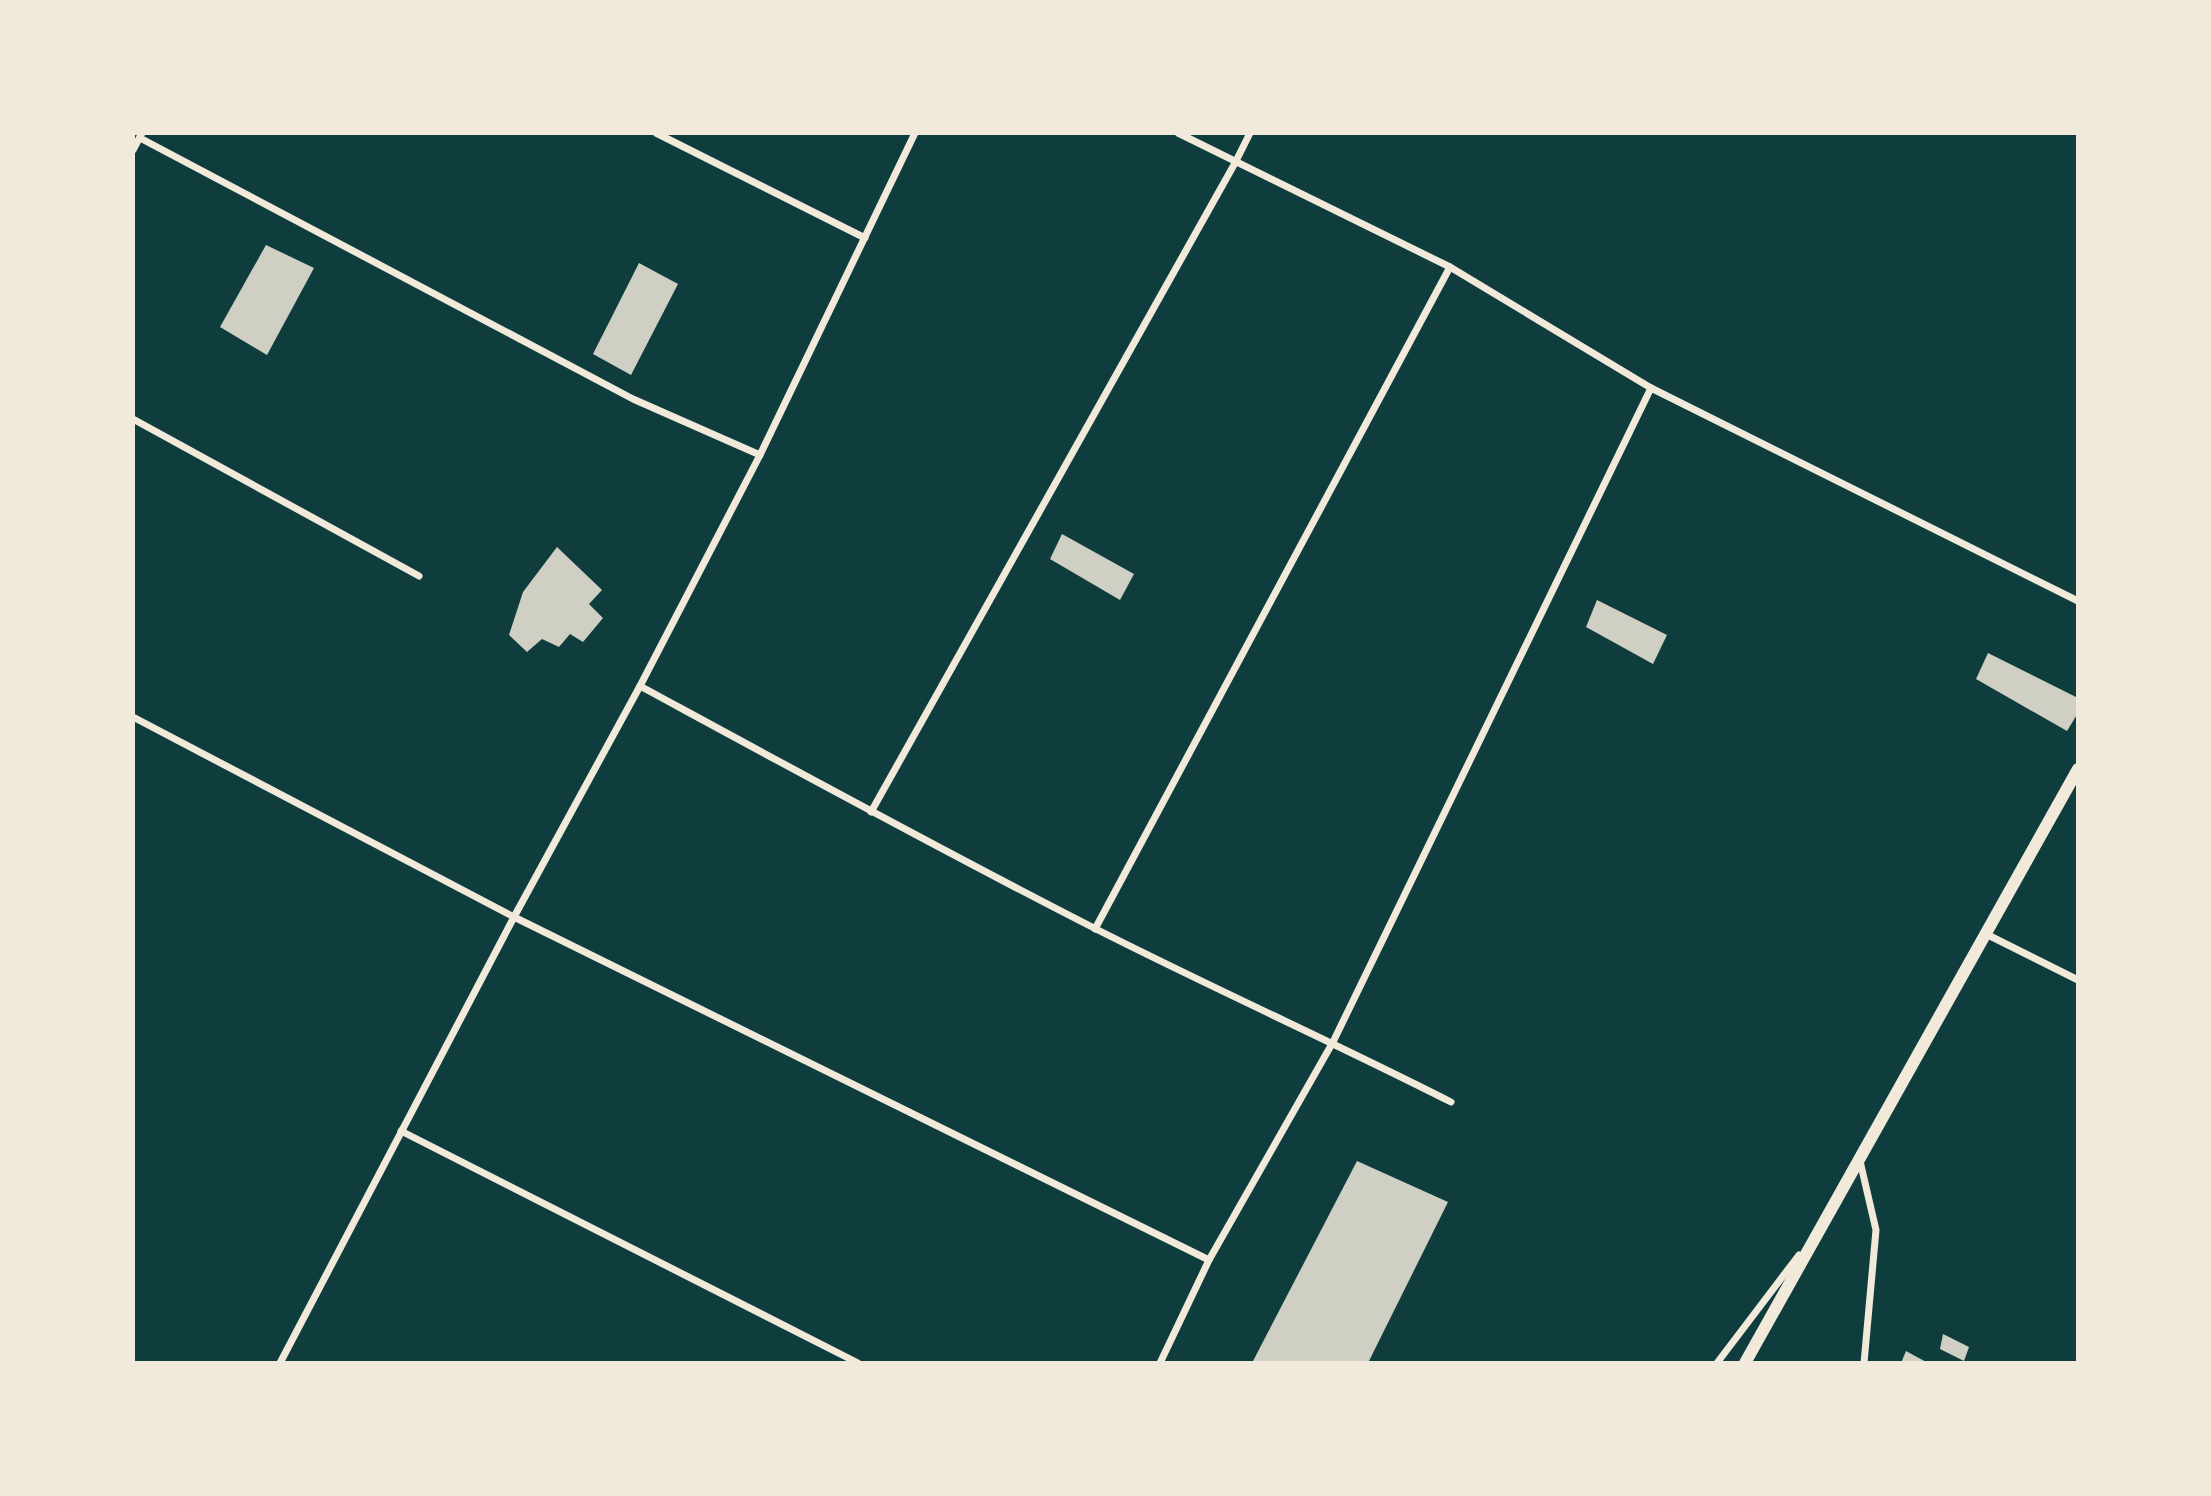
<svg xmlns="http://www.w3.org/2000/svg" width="2211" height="1496" font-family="'Noto Sans',sans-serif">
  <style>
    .building { fill: #cfcfc3 }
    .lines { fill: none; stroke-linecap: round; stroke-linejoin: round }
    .minor { stroke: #f1e9da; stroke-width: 7 }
    .tertiary { stroke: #f1e9da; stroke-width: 12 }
  </style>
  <rect width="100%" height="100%" fill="#0f3d3e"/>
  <g class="building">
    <polygon points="266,245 314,268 267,355 220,327"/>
    <polygon points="639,263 678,284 631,375 593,354"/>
    <polygon points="1062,534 1134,574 1120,600 1050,559"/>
    <polygon points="557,547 602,590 589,604 603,618 583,642 570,634 559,647 542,639 527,652 509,635 523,592"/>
    <polygon points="1597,600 1667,635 1653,664 1586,627"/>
    <polygon points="1988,653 2078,698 2078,713 2067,731 1976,679"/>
    <polygon points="1357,1161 1448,1202 1368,1363 1252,1363"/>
    <polygon points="1943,1334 1969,1347 1964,1361 1940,1349"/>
    <polygon points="1906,1351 1928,1363 1901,1363"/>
  </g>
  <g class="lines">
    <g class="minor">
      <polyline points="656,133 865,238"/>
      <polyline points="1178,133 1450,267 1651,388 2078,601"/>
      <polyline points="140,138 633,399 760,455"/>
      <polyline points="133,150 142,133"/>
      <polyline points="133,419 419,576"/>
      <path d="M640,686C791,768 941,850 1094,928C1212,988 1333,1042 1451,1102"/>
      <polyline points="133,717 514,917 1209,1260"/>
      <polyline points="871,812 1235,163 1250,133"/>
      <polyline points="1095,929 1450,267"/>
      <polyline points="1986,934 2078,980"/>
      <polyline points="401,1131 858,1363"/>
      <polyline points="1860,1161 1876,1230 1864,1363"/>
      <polyline points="280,1363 514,917 640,686 760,455 915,133"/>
      <polyline points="1160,1363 1209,1260 1333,1042 1651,388"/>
      <polyline points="1717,1363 1799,1255"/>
    </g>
    <polyline class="tertiary" points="1745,1363 2078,769"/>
  </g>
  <rect width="2211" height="1496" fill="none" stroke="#f1e9da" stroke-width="270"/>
</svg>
